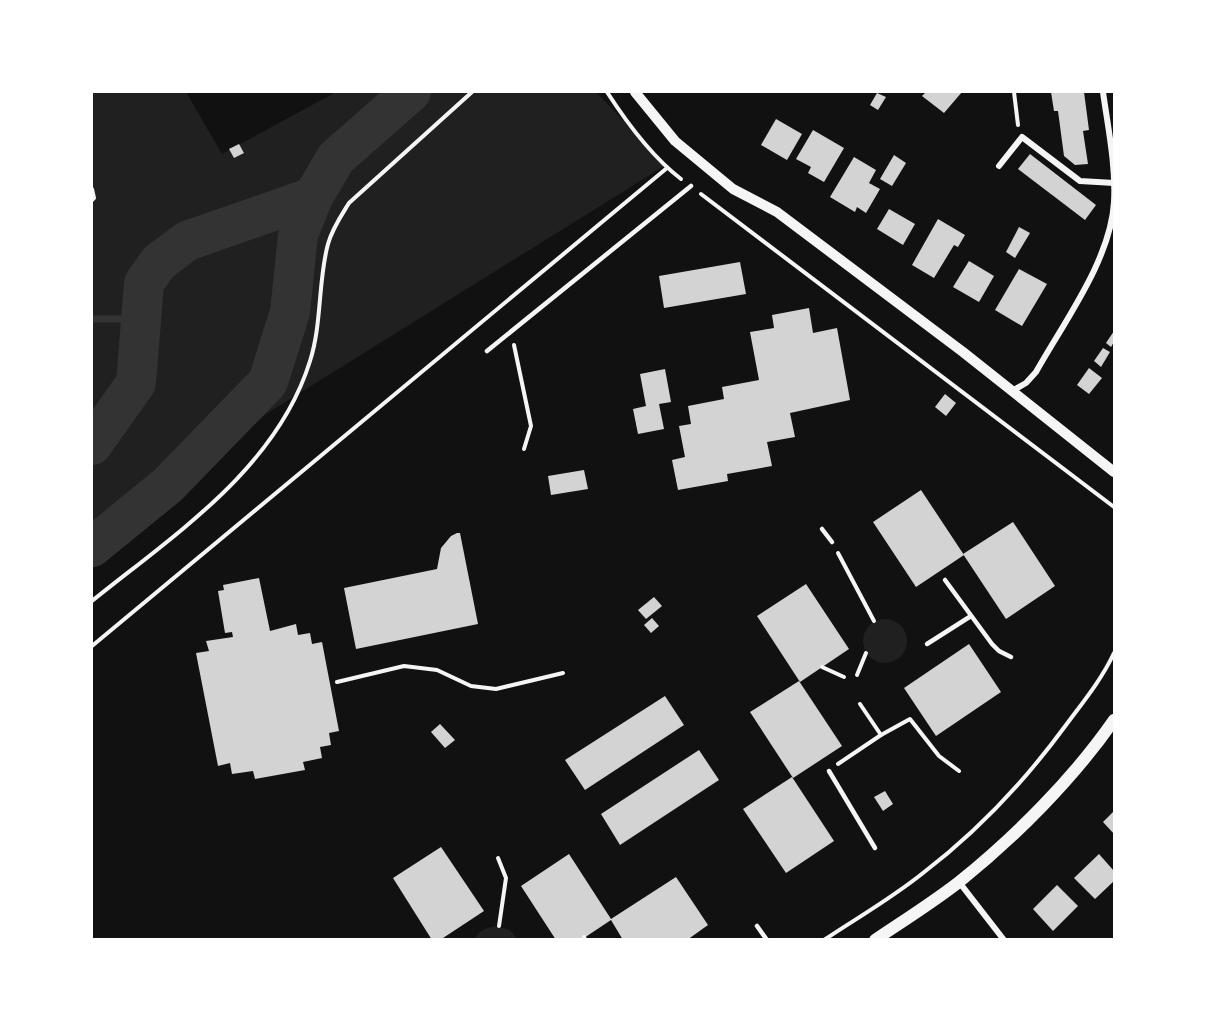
<svg xmlns="http://www.w3.org/2000/svg" width="1206" height="1031" font-family="Montserrat,sans-serif">
  <style>
    .green { fill: #202020 }
    .lines { fill: none; stroke-linecap: round; stroke-linejoin: round }
    .stream { stroke: #333; stroke-width: 7 }
    .river { stroke: #333; stroke-width: 40 }
    .building { fill: #d3d3d3 }
    .path { stroke: #f5f5f5; stroke-width: 4 }
    .service { stroke: #f5f5f5; stroke-width: 4.5 }
    .minor { stroke: #f5f5f5; stroke-width: 6 }
    .tertiary { stroke: #f5f5f5; stroke-width: 10 }
    .secondary { stroke: #f5f5f5; stroke-width: 12 }
  </style>
  <rect width="100%" height="100%" fill="#111"/>
  <g class="green">
    <polygon points="92,92 186,92 222,154 336,92 596,92 666,165 266,414 92,551"/>
    <circle cx="885" cy="641" r="22"/>
    <path d="M496,926L510,930L517,939L474,940C479,930 486,928 496,926Z"/>
  </g>
  <g class="lines">
    <polyline class="stream" points="92,319 141,319"/>
    <g class="river">
      <polyline points="92,445 136,383 144,283 159,262 187,241 313,197"/>
      <polyline points="92,547 168,485 268,382 290,312 298,235 313,197 336,158 411,92"/>
    </g>
  </g>
  <g class="building">
    <polygon points="926,92 962,92 944,113 922,96"/>
    <polygon points="1051,92 1084,92 1089,130 1083,131 1088,164 1075,165 1064,156 1058,111 1054,111"/>
    <polygon points="877,93 886,97 878,110 870,105"/>
    <polygon points="776,119 802,134 787,160 761,145"/>
    <polygon points="813,130 844,148 824,182 808,173 811,167 796,159"/>
    <polygon points="239,144 244,153 234,158 229,149"/>
    <polygon points="1030,154 1096,205 1085,220 1018,169"/>
    <polygon points="894,155 906,163 892,186 880,179"/>
    <polygon points="854,157 876,170 869,183 880,189 866,213 857,207 855,212 830,197"/>
    <polygon points="889,209 915,224 903,245 877,229"/>
    <polygon points="938,219 965,235 958,247 954,245 934,278 912,265"/>
    <polygon points="1019,227 1030,233 1015,258 1006,252"/>
    <polygon points="969,261 994,276 979,302 953,287"/>
    <polygon points="740,262 746,294 664,308 659,276"/>
    <polygon points="1019,269 1047,284 1022,326 995,310"/>
    <polygon points="809,308 813,333 837,328 850,400 790,413 795,437 767,442 772,466 727,474 728,481 678,490 672,460 685,457 679,426 691,424 688,406 724,399 722,387 759,380 750,332 774,328 772,315"/>
    <polygon points="1114,331 1114,342 1111,347 1106,343"/>
    <polygon points="1103,348 1110,352 1101,367 1094,361"/>
    <polygon points="1089,368 1102,378 1089,394 1077,385"/>
    <polygon points="665,369 671,402 659,404 664,429 638,434 633,409 646,406 640,374"/>
    <polygon points="945,394 956,403 946,416 935,407"/>
    <polygon points="584,470 588,489 551,495 548,476"/>
    <polygon points="921,490 964,555 916,587 873,522"/>
    <polygon points="1013,522 1055,586 1006,619 963,554"/>
    <polygon points="457,533 460,533 478,624 356,649 344,588 437,569 441,548 451,536"/>
    <polygon points="259,578 270,631 296,624 298,635 310,633 312,644 322,642 339,731 329,733 331,745 320,747 322,758 303,762 305,770 255,779 253,771 232,774 230,763 218,766 196,653 209,651 206,641 233,637 232,632 225,633 218,591 224,590 223,585"/>
    <polygon points="806,584 849,649 800,682 757,616"/>
    <polygon points="654,597 662,606 646,619 638,610"/>
    <polygon points="652,618 659,626 651,633 644,625"/>
    <polygon points="969,644 1001,692 936,736 904,688"/>
    <polygon points="799,681 842,746 793,778 750,712"/>
    <polygon points="665,696 684,725 585,790 565,760"/>
    <polygon points="440,724 455,740 445,748 431,732"/>
    <polygon points="699,750 719,780 620,845 601,814"/>
    <polygon points="792,777 834,841 786,873 743,809"/>
    <polygon points="885,791 893,804 883,811 874,797"/>
    <polygon points="1114,811 1114,834 1103,822"/>
    <polygon points="441,847 484,911 440,940 432,940 393,878"/>
    <polygon points="569,854 611,919 676,877 708,925 687,940 623,940 611,920 581,940 556,940 521,886"/>
    <polygon points="1099,854 1114,871 1114,881 1095,899 1074,878"/>
    <polygon points="1057,885 1078,906 1053,931 1033,909"/>
  </g>
  <g class="lines">
    <g class="path">
      <path d="M607,92C627,123 651,156 681,179"/>
      <polyline points="1014,92 1018,125"/>
      <polyline points="92,189 94,198 92,200"/>
      <polyline points="701,194 1114,507"/>
      <polyline points="514,345 531,426 524,449"/>
      <polyline points="838,553 874,621"/>
      <path d="M92,601C175,534 277,468 310,361C322,324 318,280 328,244C332,229 341,216 349,203L472,92"/>
      <polyline points="92,646 667,168"/>
      <polyline points="822,667 844,677"/>
      <polyline points="857,675 866,653"/>
      <polyline points="337,682 404,666 437,670 471,686 496,689 563,673"/>
      <polyline points="881,735 910,719 939,756 959,771"/>
      <polyline points="838,764 881,735 860,704"/>
      <polyline points="498,858 506,878 499,926"/>
      <polyline points="584,937 585,940"/>
      <path d="M824,940C857,918 892,898 923,873C978,831 1025,781 1066,725C1083,702 1102,679 1114,653"/>
    </g>
    <g class="service">
      <polyline points="487,351 691,186"/>
      <polyline points="822,529 832,542"/>
      <polyline points="945,580 992,644 999,651 1011,657"/>
      <polyline points="927,644 971,616"/>
      <polyline points="829,771 875,848"/>
      <polyline points="757,926 767,940"/>
    </g>
    <g class="minor">
      <polyline points="999,166 1022,137 1080,181 1114,183"/>
      <path d="M1012,391L1026,383L1036,372C1064,322 1111,259 1114,202C1116,165 1108,128 1103,92"/>
      <polyline points="959,882 1004,940"/>
    </g>
    <polyline class="tertiary" points="635,92 675,141 733,189 777,212 963,352 1114,472"/>
    <path class="secondary" d="M875,940C903,921 932,903 959,882C1015,837 1073,779 1114,720"/>
  </g>
  <rect width="1206" height="1031" fill="none" stroke="#ffffff" stroke-width="186"/>
</svg>
